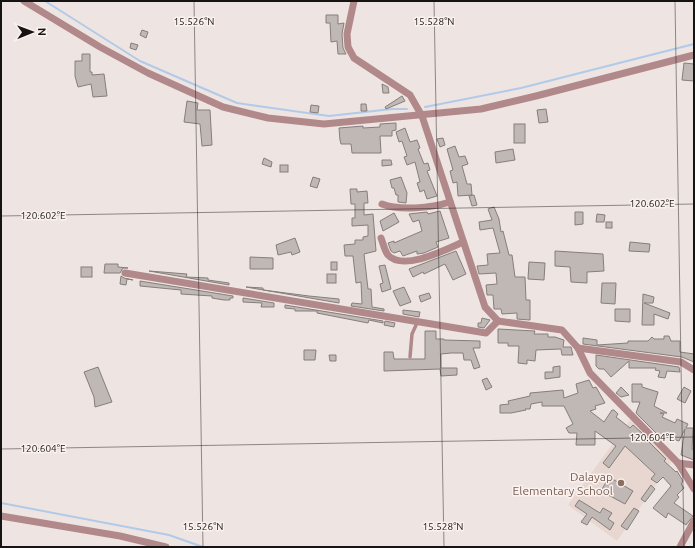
<svg xmlns="http://www.w3.org/2000/svg" width="695" height="548" font-family="Ubuntu,sans-serif">
  <style>
    .built { fill: #e7d7d0 }
    .lines { fill: none; stroke-linecap: round; stroke-linejoin: round }
    .stream { stroke: #b1cae8; stroke-width: 2 }
    .building { fill: #c0b8b5; stroke: #867e7b }
    .service { stroke: #b2898b; stroke-width: 3.5 }
    .minor { stroke: #b2898b; stroke-width: 7 }
    .ticks { fill: none; stroke: #161412; stroke-width: 1; stroke-opacity: 0.45 }
    .education-dot { fill: #8d6e63; stroke: #fbf2ef; stroke-width: 1.5 }
    .labels { text-anchor: middle; dominant-baseline: central; stroke-width: 3; stroke-linejoin: round; paint-order: stroke }
    .education-label { font-size: 12px; fill: #785e54; stroke: #fbf2ef; text-anchor: end }
    .ticks-label { font-size: 10px; text-anchor: middle; fill: #161412; stroke: #fbf2ef; stroke-width: 3; stroke-linejoin: round; paint-order: stroke }
  </style>
  <rect width="100%" height="100%" fill="#eee5e2"/>
  <polygon class="built" points="630,420 672,461 617,541 568,505"/>
  <g class="lines">
    <g class="stream">
      <polyline points="45,1 140,61 237,103 329,116 392,109 407,109"/>
      <polyline points="425,107 521,88 694,44"/>
      <polyline points="1,503 169,535 203,547"/>
    </g>
  </g>
  <g class="building">
    <polygon points="326,15 338,15 338,24 344,23 342,34 343,48 346,54 338,54 337,41 331,42 330,23 326,23"/>
    <polygon points="142,30 148,32 146,38 140,35"/>
    <polygon points="131,43 138,45 136,50 130,48"/>
    <polygon points="82,54 90,54 90,72 92,72 92,75 104,74 107,96 93,97 91,84 78,87 75,76 75,61 82,61"/>
    <polygon points="684,63 694,64 694,81 682,80"/>
    <polygon points="382,84 388,87 389,93 383,93"/>
    <polygon points="402,96 405,101 386,109 385,107"/>
    <polygon points="187,101 198,103 197,110 210,110 212,145 202,146 200,124 184,122"/>
    <polygon points="361,104 366,104 367,111 361,111"/>
    <polygon points="311,105 319,106 318,113 310,112"/>
    <polygon points="546,109 548,122 539,123 537,110"/>
    <polygon points="396,123 396,130 392,131 392,136 380,136 381,153 352,153 351,144 341,144 340,140 339,128 363,126 363,128 380,127 380,124"/>
    <rect x="514" y="124" width="11" height="19"/>
    <polygon points="405,128 410,142 417,140 420,148 418,149 424,164 428,163 430,170 427,171 437,196 427,199 424,190 420,192 417,183 420,182 415,162 407,165 404,157 407,156 402,141 399,142 396,132"/>
    <polygon points="443,138 445,145 440,147 437,139"/>
    <polygon points="455,146 459,157 465,156 468,164 462,166 467,184 471,184 472,195 458,196 457,182 453,183 450,171 453,170 447,149"/>
    <polygon points="513,149 515,160 496,163 495,152"/>
    <polygon points="264,158 272,162 271,167 262,164"/>
    <polygon points="382,160 391,160 392,165 382,166"/>
    <rect x="280" y="165" width="8" height="7"/>
    <polygon points="313,177 320,179 317,188 310,186"/>
    <polygon points="401,177 407,193 406,203 398,202 398,195 396,195 394,188 392,188 390,180"/>
    <polygon points="350,189 357,189 357,192 367,191 368,203 364,203 364,215 373,214 376,251 364,254 368,289 371,289 372,307 384,309 384,311 351,306 352,303 362,304 361,282 356,283 353,256 345,256 344,245 355,244 355,240 363,240 363,237 368,236 368,225 352,226 352,218 355,218 355,204 351,204"/>
    <polygon points="474,195 477,205 472,206 469,196"/>
    <polygon points="494,207 499,219 501,232 503,231 509,255 512,255 515,277 525,277 526,300 530,300 530,320 517,319 517,313 502,314 501,309 494,309 493,295 487,295 486,285 497,284 496,273 479,274 477,266 488,265 487,254 500,253 493,228 480,230 479,222 492,220 488,209"/>
    <polygon points="440,211 449,238 436,242 438,247 424,253 417,254 417,251 403,256 400,251 394,253 391,251 388,243 394,241 394,243 422,231 419,220 413,222 409,214 427,212 428,214"/>
    <polygon points="575,212 583,212 583,224 575,225"/>
    <polygon points="394,213 399,222 383,231 380,221"/>
    <polygon points="597,214 605,215 604,222 596,222"/>
    <rect x="606" y="222" width="6" height="6"/>
    <polygon points="295,238 300,252 292,255 291,252 278,255 276,245"/>
    <polygon points="630,242 650,244 649,252 629,251"/>
    <polygon points="456,251 466,274 453,280 445,264 424,274 423,272 413,277 409,269"/>
    <polygon points="555,251 603,254 604,271 587,272 587,283 571,282 570,267 555,266"/>
    <polygon points="250,257 273,258 273,269 250,269"/>
    <rect x="331" y="262" width="6" height="8"/>
    <polygon points="529,262 545,263 544,280 528,279"/>
    <polygon points="105,264 118,264 118,267 128,268 123,268 120,273 104,273"/>
    <polygon points="385,265 391,289 382,292 380,284 383,283 379,266"/>
    <rect x="81" y="267" width="11" height="10"/>
    <polygon points="149,271 187,274 186,277 208,278 208,280 229,283 229,285"/>
    <rect x="327" y="274" width="9" height="9"/>
    <polygon points="121,276 124,278 133,280 127,279 126,285 120,284"/>
    <polygon points="140,281 233,296 233,298 230,298 230,300 224,300 212,298 212,296 181,294 181,290 140,286"/>
    <polygon points="602,283 616,283 615,304 601,303"/>
    <polygon points="246,287 263,288 263,290 309,296 339,299 339,303"/>
    <polygon points="404,287 411,302 400,306 393,291"/>
    <polygon points="429,293 431,298 421,302 419,296"/>
    <polygon points="643,294 654,297 653,303 644,303 670,313 668,319 654,314 654,325 642,325"/>
    <polygon points="243,298 274,303 274,307 261,307 262,303 243,302"/>
    <polygon points="285,305 383,321 383,323 369,320 368,323 317,313 317,311 295,311 295,309 285,308"/>
    <polygon points="615,309 630,309 630,322 615,321"/>
    <polygon points="403,310 420,312 419,317 403,314"/>
    <polygon points="482,318 490,320 484,328 478,327 478,323 481,323"/>
    <polygon points="385,321 395,323 394,327 384,325"/>
    <polygon points="498,329 535,331 534,334 548,334 548,337 555,337 564,340 563,347 571,347 573,355 562,355 561,349 536,350 535,361 527,360 527,364 518,363 519,346 508,346 508,343 498,343"/>
    <polygon points="425,331 436,331 436,339 444,339 444,340 480,341 480,348 473,348 480,367 474,369 471,360 464,360 463,353 451,353 441,354 441,368 457,368 457,375 441,376 440,369 384,371 384,352 393,352 394,359 425,359"/>
    <polygon points="664,336 669,336 671,341 680,341 680,352 694,354 694,362 682,357 583,344 583,338 597,340 597,345 628,343 628,341 648,341 652,337 654,339 664,339"/>
    <polygon points="304,350 316,350 315,360 304,360"/>
    <polygon points="329,355 336,355 336,361 330,361"/>
    <polygon points="596,355 679,367 680,372 667,371 665,378 658,377 660,371 655,370 656,368 629,368 629,361 611,377 604,369 599,369 596,366"/>
    <polygon points="560,366 560,377 545,379 545,372 553,372 553,367"/>
    <polygon points="98,367 112,402 95,407 94,397 84,372"/>
    <polygon points="487,378 492,387 486,390 482,380"/>
    <polygon points="589,380 593,388 596,387 605,403 595,406 596,409 590,411 604,422 612,410 614,410 618,414 616,417 630,428 633,425 642,433 641,434 666,459 664,461 676,472 677,471 683,481 681,484 684,488 677,495 679,497 674,503 693,516 686,525 668,513 666,518 653,508 671,486 663,477 657,483 651,479 655,474 625,446 609,468 603,463 616,446 595,431 595,445 576,445 577,433 569,433 566,428 573,424 564,406 542,406 542,402 531,404 530,409 525,409 526,410 511,413 500,413 500,405 509,404 508,401 530,396 530,393 563,390 564,398 578,393 576,384"/>
    <polygon points="632,384 642,384 642,387 658,392 654,406 667,413 660,413 664,414 662,417 675,423 677,419 688,424 686,428 693,428 692,449 694,450 694,460 681,455 685,429 679,441 664,436 662,439 636,413 640,402 632,402"/>
    <polygon points="621,387 629,395 621,397 616,393"/>
    <polygon points="684,387 691,391 685,403 677,399"/>
    <polygon points="609,477 633,491 625,504 601,491"/>
    <polygon points="651,485 655,489 645,502 641,499"/>
    <polygon points="579,500 600,513 603,508 612,513 608,519 614,523 610,530 592,517 587,525 581,522 587,514 575,506"/>
    <polygon points="634,508 639,511 627,530 621,526"/>
  </g>
  <g class="lines">
    <polyline class="service" points="410,357 412,334 417,323"/>
    <g class="minor">
      <polyline points="24,1 100,47 148,73 223,107 268,118 324,124 481,109 536,96 694,55"/>
      <polyline points="354,1 347,34 348,47 354,58 410,95 422,116 485,307 498,321 562,330 578,348 590,373 678,463 694,489"/>
      <path d="M382,204C400,211 431,208 450,202"/>
      <path d="M381,238C383,243 385,252 388,255C403,272 447,249 463,242"/>
      <polyline points="125,273 486,333 498,321"/>
      <polyline points="578,348 681,362 694,370"/>
      <polyline points="678,463 694,465"/>
      <polyline points="1,516 120,536 166,547"/>
      <polyline points="680,547 694,521"/>
    </g>
  </g>
  <path class="ticks" d="M194,1L203,547M434,1L444,547M675,1L684,547M1,216L694,204M1,449L694,437"/>
  <circle class="education-dot" cx="621" cy="483" r="4"/>
  <g class="labels">
    <g class="education-label">
      <text x="613" y="476">Dalayap<tspan x="613" dy="14">Elementary School</tspan></text>
    </g>
  </g>
  <g class="ticks-label">
    <text x="194" y="25">15.526°N</text>
    <text x="434" y="25">15.528°N</text>
    <text x="652" y="207">120.602°E</text>
    <text x="43" y="219">120.602°E</text>
    <text x="652" y="441">120.604°E</text>
    <text x="43" y="452">120.604°E</text>
    <text x="203" y="530">15.526°N</text>
    <text x="443" y="530">15.528°N</text>
  </g>
  <rect width="695" height="548" fill="none" stroke="#161412" stroke-width="4"/>
  <g transform="translate(32 32) rotate(89)" stroke="#fbf2ef" stroke-width="3" paint-order="stroke">
  <path d="M0-3L7 15L0 10L-7 15Z" fill="#161412"/>
  <text y="-6" font-size="11" font-weight="bold" text-anchor="middle" fill="#161412">N</text>
  </g>
</svg>
